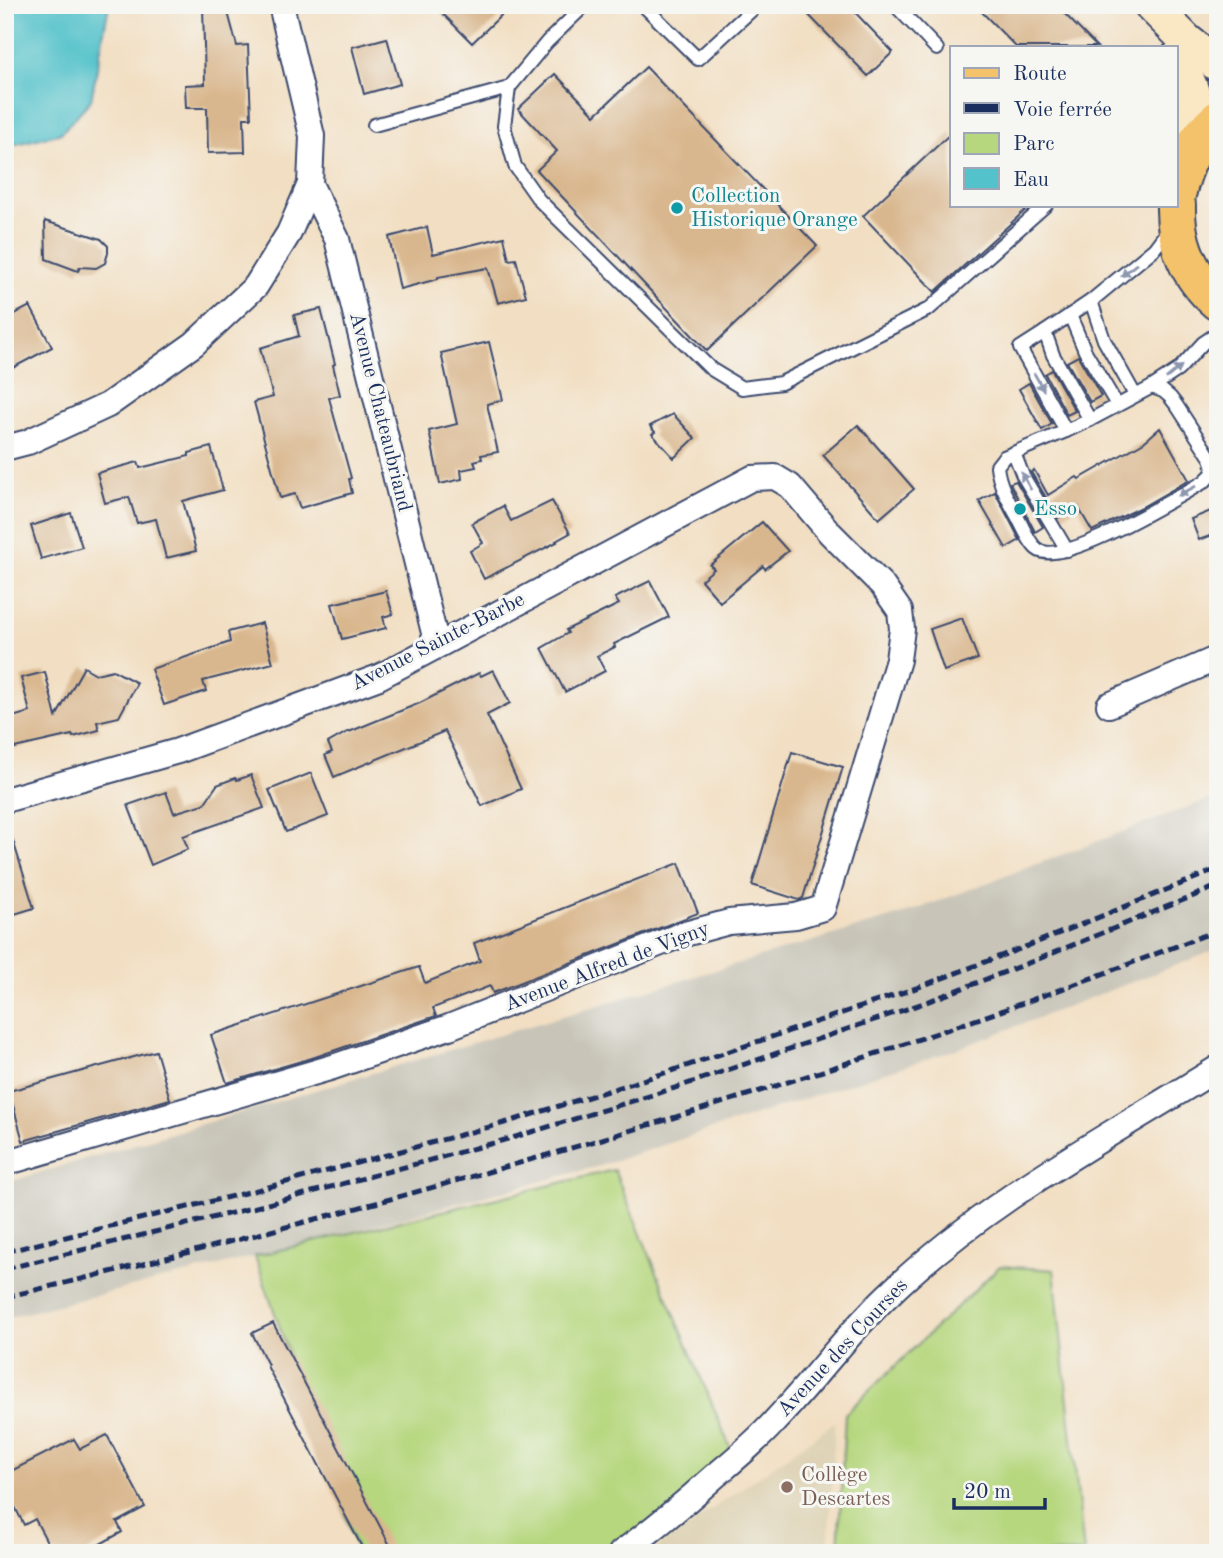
<svg xmlns="http://www.w3.org/2000/svg" width="1223" height="1558" font-family="'Old Standard TT',serif">
  <style>
    .built { fill: #ded3b6 }
    .industrial { fill: #c8c4b8 }
    .green { fill: #b6d77e; stroke: #68836e; stroke-width: 2 }
    .water { fill: #54c2cb; stroke: #387894; stroke-width: 2 }
    .building { fill: #d9b78e }
    .lines { fill: none; stroke-linecap: round; stroke-linejoin: round }
    .lane-casing { stroke: #3b496d; stroke-width: 16 }
    .street-casing { stroke: #3b496d; stroke-width: 28 }
    .secondary-casing { stroke: #3b496d; stroke-width: 37 }
    .primary-casing { stroke: #3b496d; stroke-width: 42 }
    .lane { stroke: #fff; stroke-width: 12 }
    .street { stroke: #fff; stroke-width: 24 }
    .secondary { stroke: #fae7c3; stroke-width: 33 }
    .primary { stroke: #f3c26a; stroke-width: 38 }
    .rail { stroke: #1b2f5e; stroke-width: 5; stroke-dasharray: 10 5; stroke-linecap: butt }
    .oneway { fill: #8d97ae }
    .culture-dot { fill: #0f9aa8; stroke: #f6f6f2; stroke-width: 2.5 }
    .education-dot { fill: #8d6e63; stroke: #f6f6f2; stroke-width: 2.5 }
    .labels { text-anchor: middle; dominant-baseline: central; stroke-width: 6; stroke-linejoin: round; paint-order: stroke }
    .culture-label { font-size: 21px; fill: #0d838f; stroke: #f6f6f2; text-anchor: start }
    .street-label { font-size: 21px; fill: #1b2f5e; stroke: #f6f6f2 }
    .education-label { font-size: 21px; fill: #785e54; stroke: #f6f6f2; text-anchor: start }
  </style>
  <rect width="100%" height="100%" fill="#f6f6f2"/>
  <filter id="ink" filterUnits="userSpaceOnUse"><feTurbulence type="fractalNoise" baseFrequency=".0143" numOctaves="2"/><feDisplacementMap in="SourceGraphic" scale="14" xChannelSelector="R" yChannelSelector="G"/><feConvolveMatrix kernelMatrix="1 2 1 2 8 2 1 2 1" color-interpolation-filters="sRGB"/></filter>
  <filter id="wash" filterUnits="userSpaceOnUse"><feTurbulence type="fractalNoise" baseFrequency=".00686" numOctaves="4" result="noise"/><feDisplacementMap in="SourceGraphic" scale="28" xChannelSelector="R" yChannelSelector="G"/><feGaussianBlur stdDeviation="1.57" result="paint"/><feColorMatrix in="noise" values="0 0 0 0 0 0 0 0 0 0 0 0 0 0 0 0 0 1.4 0 .05"/><feComposite in="paint" operator="in"/></filter>
  <g filter="url(#wash)">
    <rect width="100%" height="100%" fill="#f2dfc3"/>
    <polygon class="built" points="835,1422 828,1553 650,1553"/>
    <polygon class="industrial" points="1218,796 1218,949 954,1050 599,1166 253,1257 5,1318 5,1183 907,913"/>
    <g class="green">
      <polygon points="614,1170 735,1459 621,1553 358,1553 255,1256"/>
      <polygon points="1000,1266 1054,1270 1084,1553 838,1553 845,1414"/>
    </g>
    <polygon class="water" points="5,5 109,5 91,100 61,133 5,147"/>
    <g id="blocks">
      <g class="building">
        <polygon points="203,5 226,5 237,46 248,45 251,118 244,118 245,152 208,153 207,108 186,108 185,85 205,84"/>
        <polygon points="434,5 512,5 472,43"/>
        <polygon points="799,5 848,5 893,52 868,76"/>
        <polygon points="975,5 1056,5 1097,47 1016,47"/>
        <polygon points="387,38 400,84 364,94 352,47"/>
        <polygon points="646,67 817,246 707,351 537,170 557,151 518,109 555,74 595,115"/>
        <polygon points="952,132 952,205 1031,205 935,292 863,216"/>
        <polygon points="45,221 101,239 108,246 108,253 105,263 96,268 80,267 78,271 46,259"/>
        <polygon points="427,227 433,254 504,237 509,260 516,259 526,296 498,303 488,268 438,277 438,279 400,289 389,237"/>
        <polygon points="30,306 52,347 5,372 5,319"/>
        <polygon points="321,309 335,364 333,365 340,395 329,398 351,478 349,479 352,493 300,508 295,494 280,498 254,402 273,397 260,348 299,336 294,315"/>
        <polygon points="489,342 503,400 487,404 498,452 481,455 482,459 474,461 476,467 461,470 462,479 440,484 429,431 457,424 441,353"/>
        <polygon points="1078,356 1101,396 1090,402 1067,362"/>
        <polygon points="1052,370 1075,411 1067,415 1045,374"/>
        <polygon points="1029,383 1052,424 1042,430 1019,389"/>
        <polygon points="673,414 695,438 674,458 652,434 655,432 650,426"/>
        <polygon points="858,425 914,489 879,519 823,455"/>
        <polygon points="1160,428 1189,480 1142,507 1092,531 1078,507 1058,518 1031,472 1034,470 1048,495 1077,477 1079,479 1144,442"/>
        <polygon points="211,447 223,490 183,501 196,551 166,558 156,519 137,523 129,497 105,503 97,473 138,462 140,468 189,456 189,453"/>
        <polygon points="1016,481 1043,527 1035,532 1010,483"/>
        <polygon points="995,492 1020,540 1006,548 979,501"/>
        <polygon points="552,501 570,533 556,541 557,542 484,579 470,551 483,543 472,523 503,506 511,521"/>
        <polygon points="1218,508 1218,533 1199,540 1191,519"/>
        <polygon points="71,513 82,547 41,559 31,526"/>
        <polygon points="762,522 788,551 765,569 763,566 720,602 701,580 714,569 710,565"/>
        <polygon points="650,581 669,617 614,644 615,647 597,656 605,671 565,692 542,648 568,633 566,630 619,604 615,598"/>
        <polygon points="386,591 393,614 383,617 386,628 342,639 332,604"/>
        <polygon points="962,618 978,659 944,671 930,629"/>
        <polygon points="262,623 273,663 203,681 206,691 164,705 151,669 230,642 228,632"/>
        <polygon points="84,667 96,674 113,670 137,683 119,717 97,722 99,730 73,737 72,735 10,749 5,736 5,719 30,712 21,678 45,672 56,717"/>
        <polygon points="493,670 510,703 487,715 521,789 482,806 445,731 334,777 325,755 332,752 328,743 349,731 349,732 420,703 479,673 481,676"/>
        <polygon points="792,752 843,767 803,898 799,900 752,885"/>
        <polygon points="311,773 328,816 286,832 269,790"/>
        <polygon points="251,775 264,808 183,836 188,849 151,865 128,805 166,792 174,813 204,804 217,785 235,778 237,780"/>
        <polygon points="11,834 34,908 5,917 5,835"/>
        <polygon points="679,863 698,913 493,993 490,986 433,1008 436,1016 315,1057 227,1083 211,1035 419,967 425,983 480,961 474,943"/>
        <polygon points="156,1051 170,1099 23,1141 9,1091"/>
        <polygon points="273,1323 394,1553 365,1553 267,1366 268,1365 252,1333"/>
        <polygon points="107,1435 145,1507 117,1522 122,1532 84,1553 53,1553 35,1519 24,1525 15,1507 5,1512 5,1474 74,1439 80,1449"/>
      </g>
    </g>
  </g>
  <g filter="url(#ink)">
    <use href="#blocks" fill-opacity="0" stroke="#3b496d" stroke-width="2"/>
    <g class="lines">
      <defs>
        <g id="lane">
          <polyline points="585,5 547,42 509,88 504,126 515,166 539,200 711,369 742,388 781,383 929,309 1046,205"/>
          <polyline points="643,5 698,59 757,5"/>
          <polyline points="895,5 937,49"/>
          <polyline points="374,125 509,88"/>
          <polyline points="1169,229 1154,249 1091,301 1045,332 1053,355 1090,420 1152,387 1178,370 1203,343 1218,333"/>
          <polyline points="1091,301 1104,340 1135,395"/>
          <polyline points="1070,315 1085,351 1117,405"/>
          <polyline points="1045,332 1020,348 1066,431 1090,420"/>
          <path d="M1066,431L1004,457L997,466C999,485 1008,500 1017,516C1022,525 1029,543 1037,549C1061,569 1178,496 1204,482L1213,473L1212,460L1177,406L1170,397L1163,391L1152,387"/>
          <polyline points="1014,453 1023,476 1067,550"/>
        </g>
        <g id="street">
          <polyline points="310,184 337,239 437,645"/>
          <polyline points="5,448 28,442 108,405 194,344 256,286 289,233 310,184 312,136 281,5"/>
          <polyline points="1109,705 1218,658"/>
          <polyline points="5,800 178,751 379,677 752,478 775,477 790,486 830,533 882,585 900,611 902,629 898,660 823,908 796,916 729,922 681,935 449,1027 333,1067 5,1163"/>
          <path d="M621,1553C654,1529 685,1503 715,1476C735,1459 756,1442 774,1422C813,1381 846,1335 887,1296C984,1202 1104,1139 1218,1068"/>
        </g>
        <g id="secondary">
          <polyline points="1151,5 1187,41 1218,65"/>
          <path d="M1176,59C1200,97 1197,107 1191,151"/>
        </g>
        <g id="primary">
          <path d="M1176,195C1183,165 1194,140 1218,120"/>
          <path d="M1176,205C1175,243 1189,276 1218,301"/>
        </g>
      </defs>
      <use href="#lane" class="lane-casing"/>
      <use href="#street" class="street-casing"/>
      <use href="#secondary" class="secondary-casing"/>
      <use href="#primary" class="primary-casing"/>
      <use href="#lane" class="lane"/>
      <use href="#street" class="street"/>
      <use href="#secondary" class="secondary"/>
      <use href="#primary" class="primary"/>
      <g class="rail">
        <polyline points="5,1252 261,1189 508,1122 668,1072 919,987 1030,945 1218,869"/>
        <polyline points="5,1269 264,1205 512,1138 675,1088 924,1003 1036,960 1218,886"/>
        <path d="M5,1297C136,1267 265,1233 394,1198C577,1148 758,1094 937,1033C1031,1001 1125,966 1218,930"/>
      </g>
    </g>
    <defs><path id="oneway-solid" d="M-6-.8H1V-3.2L6.5 0L1 3.2V.8H-6Z" transform="scale(1.75)"/></defs>
    <g class="oneway">
      <use href="#oneway-solid" transform="translate(1129 270) rotate(141)"/>
      <use href="#oneway-solid" transform="translate(1174 372) rotate(-39)"/>
      <use href="#oneway-solid" transform="translate(1039 382) rotate(61)"/>
      <use href="#oneway-solid" transform="translate(1026 481) rotate(-119)"/>
      <use href="#oneway-solid" transform="translate(1187 491) rotate(151)"/>
    </g>
  </g>
  <g class="culture-dot">
    <circle cx="677" cy="208" r="7"/>
    <circle cx="1020" cy="509" r="7"/>
  </g>
  <circle class="education-dot" cx="787" cy="1487" r="7"/>
  <g class="labels">
    <g class="culture-label">
      <text x="691" y="196">Collection<tspan x="691" dy="24">Historique Orange</tspan></text>
      <text x="1034" y="509">Esso</text>
    </g>
    <g class="street-label">
      <text transform="translate(380 412) rotate(76)">Avenue Chateaubriand</text>
      <text transform="translate(438 642) rotate(-27)">Avenue Sainte-Barbe</text>
      <text transform="translate(607 967) rotate(-21)">Avenue Alfred de Vigny</text>
      <text transform="translate(843 1348) rotate(-47)">Avenue des Courses</text>
    </g>
    <g class="education-label">
      <text x="801" y="1475">Collège<tspan x="801" dy="24">Descartes</tspan></text>
    </g>
  </g>
  <rect width="1223" height="1558" fill="none" stroke="#f6f6f2" stroke-width="28"/>
  <rect x="950" y="46" width="228" height="161" fill="#f6f6f2" stroke="#9ea6b7" stroke-width="2"/>
  <rect x="964" y="68" width="35" height="10" fill="#f3c26a" stroke="#9ea6b7" stroke-width="2"/>
  <text x="1013" y="80" font-size="21" fill="#1b2f5e">Route</text>
  <rect x="964" y="103" width="35" height="10" fill="#1b2f5e" stroke="#9ea6b7" stroke-width="2"/>
  <text x="1013" y="116" font-size="21" fill="#1b2f5e">Voie ferrée</text>
  <rect x="964" y="133" width="35" height="21" fill="#b6d77e" stroke="#9ea6b7" stroke-width="2"/>
  <text x="1013" y="150" font-size="21" fill="#1b2f5e">Parc</text>
  <rect x="964" y="168" width="35" height="21" fill="#54c2cb" stroke="#9ea6b7" stroke-width="2"/>
  <text x="1013" y="186" font-size="21" fill="#1b2f5e">Eau</text>
  <path d="M954 1498v10h91v-10" fill="none" stroke="#1b2f5e" stroke-width="3.5"/>
  <text x="964" y="1498" font-size="21" fill="#1b2f5e" stroke="#f6f6f2" stroke-width="5" paint-order="stroke">20 m</text>
</svg>
